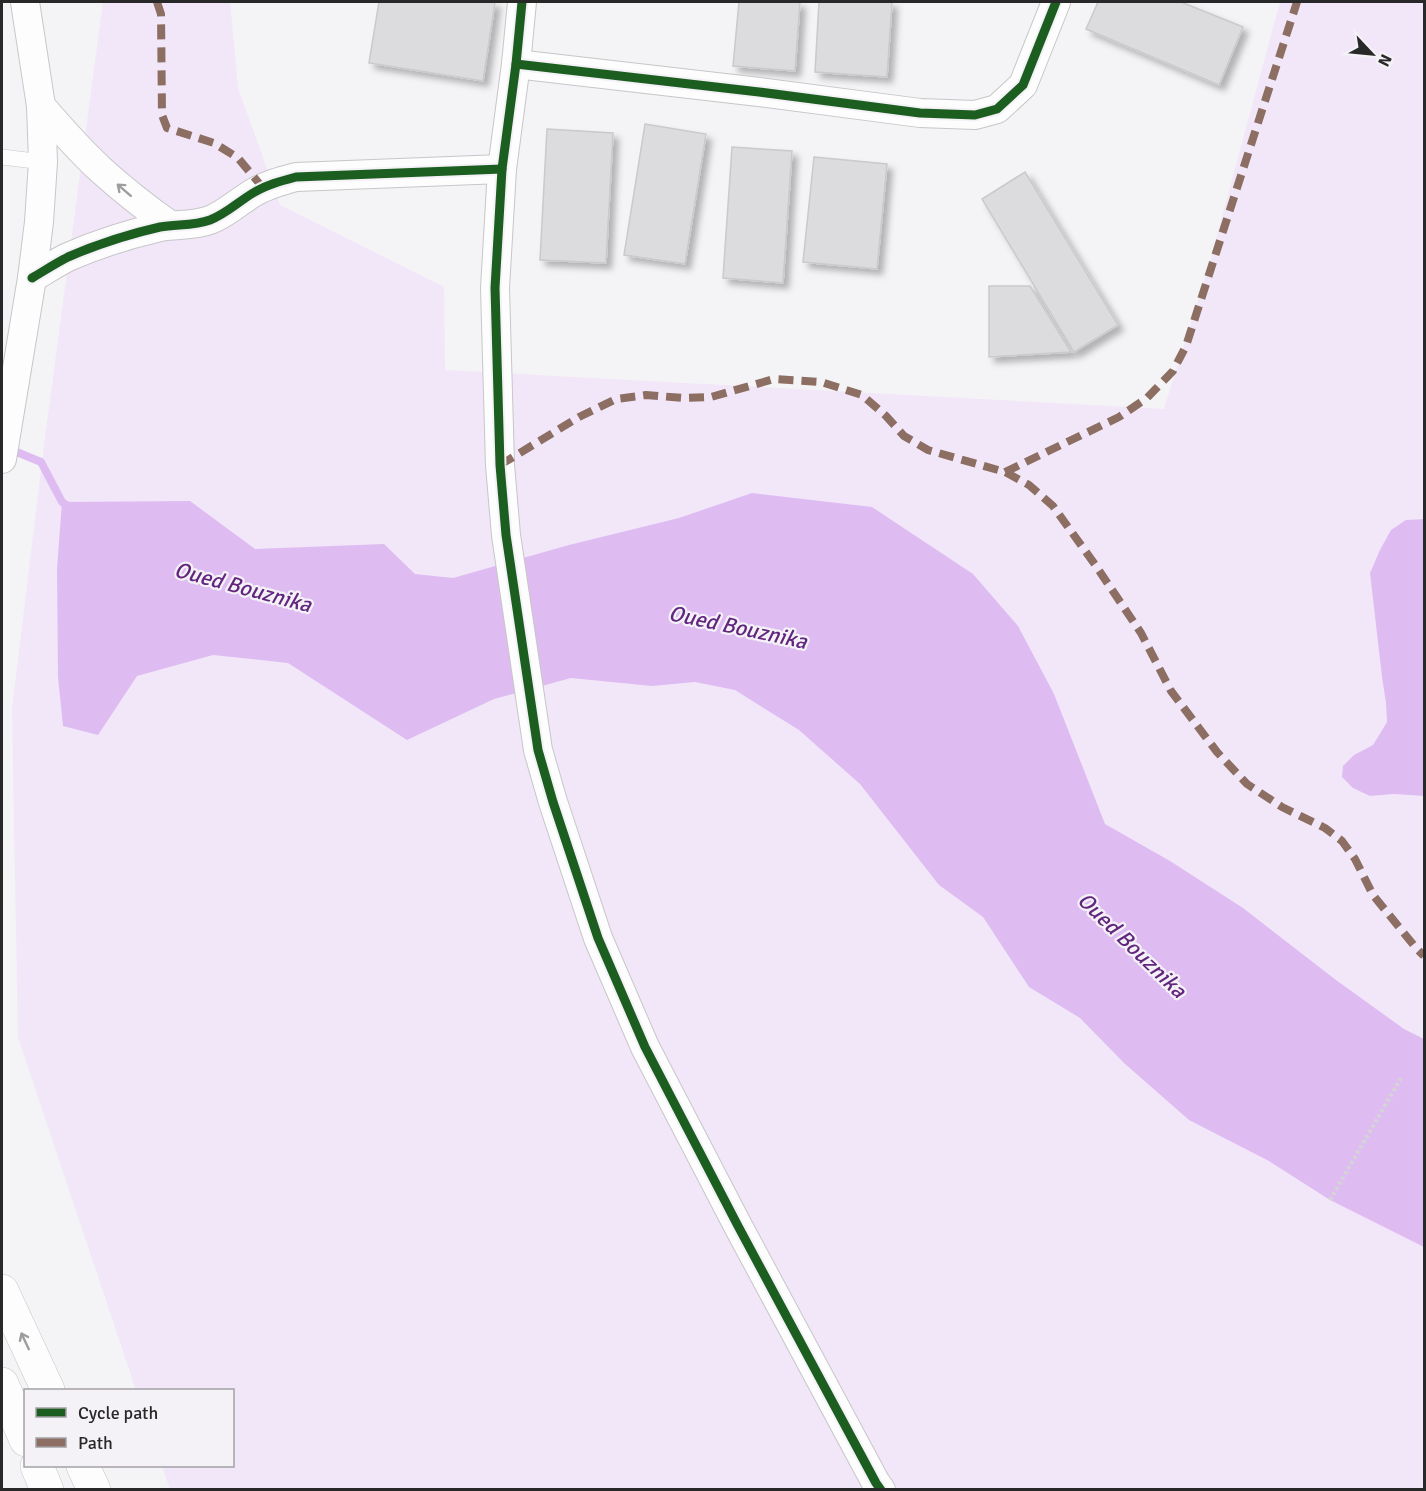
<svg xmlns="http://www.w3.org/2000/svg" width="1426" height="1491" font-family="Signika,sans-serif">
  <style>
    .green { fill: #f2e6f9 }
    .water { fill: #debcf2 }
    .lines { fill: none; stroke-linecap: round; stroke-linejoin: round }
    .stream { stroke: #debcf2; stroke-width: 8 }
    .building { fill: #dcdbdd; stroke: #cac9cb; stroke-width: 1.5; filter: url(#shadow) }
    .service-casing { stroke: #c7c6c8; stroke-width: 16 }
    .minor-casing { stroke: #c7c6c8; stroke-width: 30 }
    .primary-casing { stroke: #c7c6c8; stroke-width: 34 }
    .path { stroke: #d5d4d5; stroke-width: 4; stroke-dasharray: 3 3; stroke-linecap: butt }
    .service { stroke: #fdfdfe; stroke-width: 15 }
    .minor { stroke: #fdfdfe; stroke-width: 28 }
    .primary { stroke: #fdfdfe; stroke-width: 33 }
    .quiet { stroke: #8d6e63; stroke-width: 8; stroke-dasharray: 15 8; stroke-linecap: butt }
    .cycleway-casing { stroke: #f4f2f6; stroke-width: 13 }
    .cycleway { stroke: #1b5e20; stroke-width: 9 }
    .oneway { stroke: #9e9d9e }
    .labels { text-anchor: middle; dominant-baseline: central; stroke-width: 4.5; stroke-linejoin: round; paint-order: stroke }
    .water-label { font-size: 22px; font-style: italic; fill: #62267f; stroke: #f4f2f6 }
  </style>
  <defs>
    <filter id="shadow"><feDropShadow dx="5.5" dy="5.5" stdDeviation="3" flood-color="#0004"/></filter>
  </defs>
  <rect width="100%" height="100%" fill="#f4f3f5"/>
  <polygon class="green" points="103,2 230,2 238,88 280,205 444,287 445,370 1164,409 1208,269 1280,2 1424,2 1424,519 1406,520 1370,573 1382,677 1386,703 1387,722 1373,745 1354,755 1370,796 1394,794 1424,796 1424,1489 170,1489 162,1466 232,1466 232,1390 136,1390 18,1037 12,709 45,438"/>
  <g class="water">
    <polygon points="752,493 872,507 973,574 1018,626 1054,694 1105,824 1170,861 1243,908 1336,980 1404,1029 1424,1039 1424,1247 1330,1200 1269,1161 1189,1120 1124,1063 1080,1018 1029,987 983,917 939,885 860,784 799,730 735,690 695,682 652,686 571,678 494,699 407,740 288,663 213,655 137,676 98,735 63,726 58,677 57,569 62,502 190,501 255,549 384,544 415,574 453,578 569,545 679,518"/>
    <polygon points="1424,519 1424,796 1394,794 1370,796 1353,788 1342,777 1343,766 1354,755 1373,745 1387,722 1386,703 1382,677 1370,573 1380,550 1391,530 1406,520"/>
  </g>
  <g class="lines">
    <polyline class="stream" points="7,448 41,462 62,502 71,508"/>
  </g>
  <g class="building">
    <polygon points="379,2 495,2 483,81 369,63"/>
    <polygon points="739,2 800,2 795,71 733,66"/>
    <polygon points="819,2 892,2 887,77 815,72"/>
    <polygon points="1098,2 1181,2 1243,27 1219,85 1086,29"/>
    <polygon points="645,124 706,134 685,264 624,255"/>
    <polygon points="547,129 613,133 606,263 540,260"/>
    <polygon points="732,147 792,151 783,283 723,278"/>
    <polygon points="814,157 887,164 877,269 803,262"/>
    <polygon points="1025,172 1118,325 1074,352 982,199"/>
    <polygon points="989,286 1030,286 1071,352 989,357"/>
  </g>
  <g class="lines">
    <defs>
      <polyline id="service" points="2,157 43,162"/>
      <g id="minor">
        <polyline points="522,2 516,64 502,169 495,288 500,465 506,535 538,750 553,802 598,938 645,1047 738,1226 876,1483 881,1490"/>
        <polyline points="516,64 759,92 920,113 975,115 997,109 1023,85 1056,2"/>
        <path d="M41,106C60,128 79,150 101,170C123,190 146,208 170,225"/>
        <path d="M32,278C44,271 56,263 68,257C98,244 129,234 160,227C177,224 194,226 210,220C226,214 238,202 253,193C266,185 281,181 296,177L502,169"/>
        <polyline points="2,459 32,278 39,222 43,162 41,106 25,2"/>
      </g>
      <g id="primary">
        <polyline points="2,1291 48,1390"/>
        <polyline points="2,1384 26,1440"/>
        <polyline points="37,1466 47,1490"/>
        <polyline points="83,1466 94,1490"/>
      </g>
    </defs>
    <use href="#service" class="service-casing"/>
    <use href="#minor" class="minor-casing"/>
    <use href="#primary" class="primary-casing"/>
    <polyline class="path" points="1330,1200 1401,1078"/>
    <use href="#service" class="service"/>
    <use href="#minor" class="minor"/>
    <use href="#primary" class="primary"/>
    <g class="quiet">
      <polyline points="157,2 161,14 162,115 167,128 214,143 238,158 263,188"/>
      <polyline points="500,465 579,417 616,399 646,395 683,398 711,397 774,379 821,382 862,395 886,416 904,436 928,450 1005,472 1029,485 1053,506 1096,566 1141,633 1171,691 1217,752 1247,784 1282,807 1325,828 1342,841 1355,859 1373,895 1416,948 1424,956"/>
      <polyline points="1005,472 1119,417 1147,398 1173,371 1186,346 1297,2"/>
    </g>
    <defs>
      <g id="cycleway">
        <polyline points="522,2 516,64 502,169 495,288 500,465 506,535 538,750 553,802 598,938 645,1047 738,1226 876,1483 881,1490"/>
        <polyline points="516,64 759,92 920,113 975,115 997,109 1023,85 1056,2"/>
        <path d="M32,278C44,271 56,263 68,257C98,244 129,234 160,227C177,224 194,226 210,220C226,214 238,202 253,193C266,185 281,181 296,177L502,169"/>
      </g>
    </defs>
    <use href="#cycleway" class="cycleway-casing"/>
    <use href="#cycleway" class="cycleway"/>
  </g>
  <defs><path id="oneway-shaft" d="M-6 0H5M1.5-3L5.5 0L1.5 3" fill="none" stroke-width="1.6" stroke-linecap="round" stroke-linejoin="round" transform="scale(1.5)"/></defs>
  <g class="oneway">
    <use href="#oneway-shaft" transform="translate(124 190) rotate(-139)"/>
    <use href="#oneway-shaft" transform="translate(25 1341) rotate(-115)"/>
  </g>
  <g class="labels">
    <g class="water-label">
      <text transform="translate(243 587) rotate(15)">Oued Bouznika</text>
      <text transform="translate(738 627) rotate(12)">Oued Bouznika</text>
      <text transform="translate(1132 945) rotate(44)">Oued Bouznika</text>
    </g>
  </g>
  <rect width="1426" height="1491" fill="none" stroke="#292829" stroke-width="6"/>
  <rect x="24" y="1389" width="210" height="78" fill="#f4f2f6" stroke="#a3a1a4" stroke-width="1.5"/>
  <rect x="36" y="1408" width="30" height="9" fill="#1b5e20" stroke="#a3a1a4" stroke-width="1.5"/>
  <text x="78" y="1419" font-size="18" fill="#292829">Cycle path</text>
  <rect x="36" y="1438" width="30" height="9" fill="#8d6e63" stroke="#a3a1a4" stroke-width="1.5"/>
  <text x="78" y="1449" font-size="18" fill="#292829">Path</text>
  <g transform="translate(1372 54) rotate(116)" stroke="#f4f2f6" stroke-width="4.5" paint-order="stroke">
  <path d="M0-4.5L10 22L0 15L-10 22Z" fill="#292829"/>
  <text y="-9" font-size="16" font-weight="bold" text-anchor="middle" fill="#292829">N</text>
  </g>
</svg>
